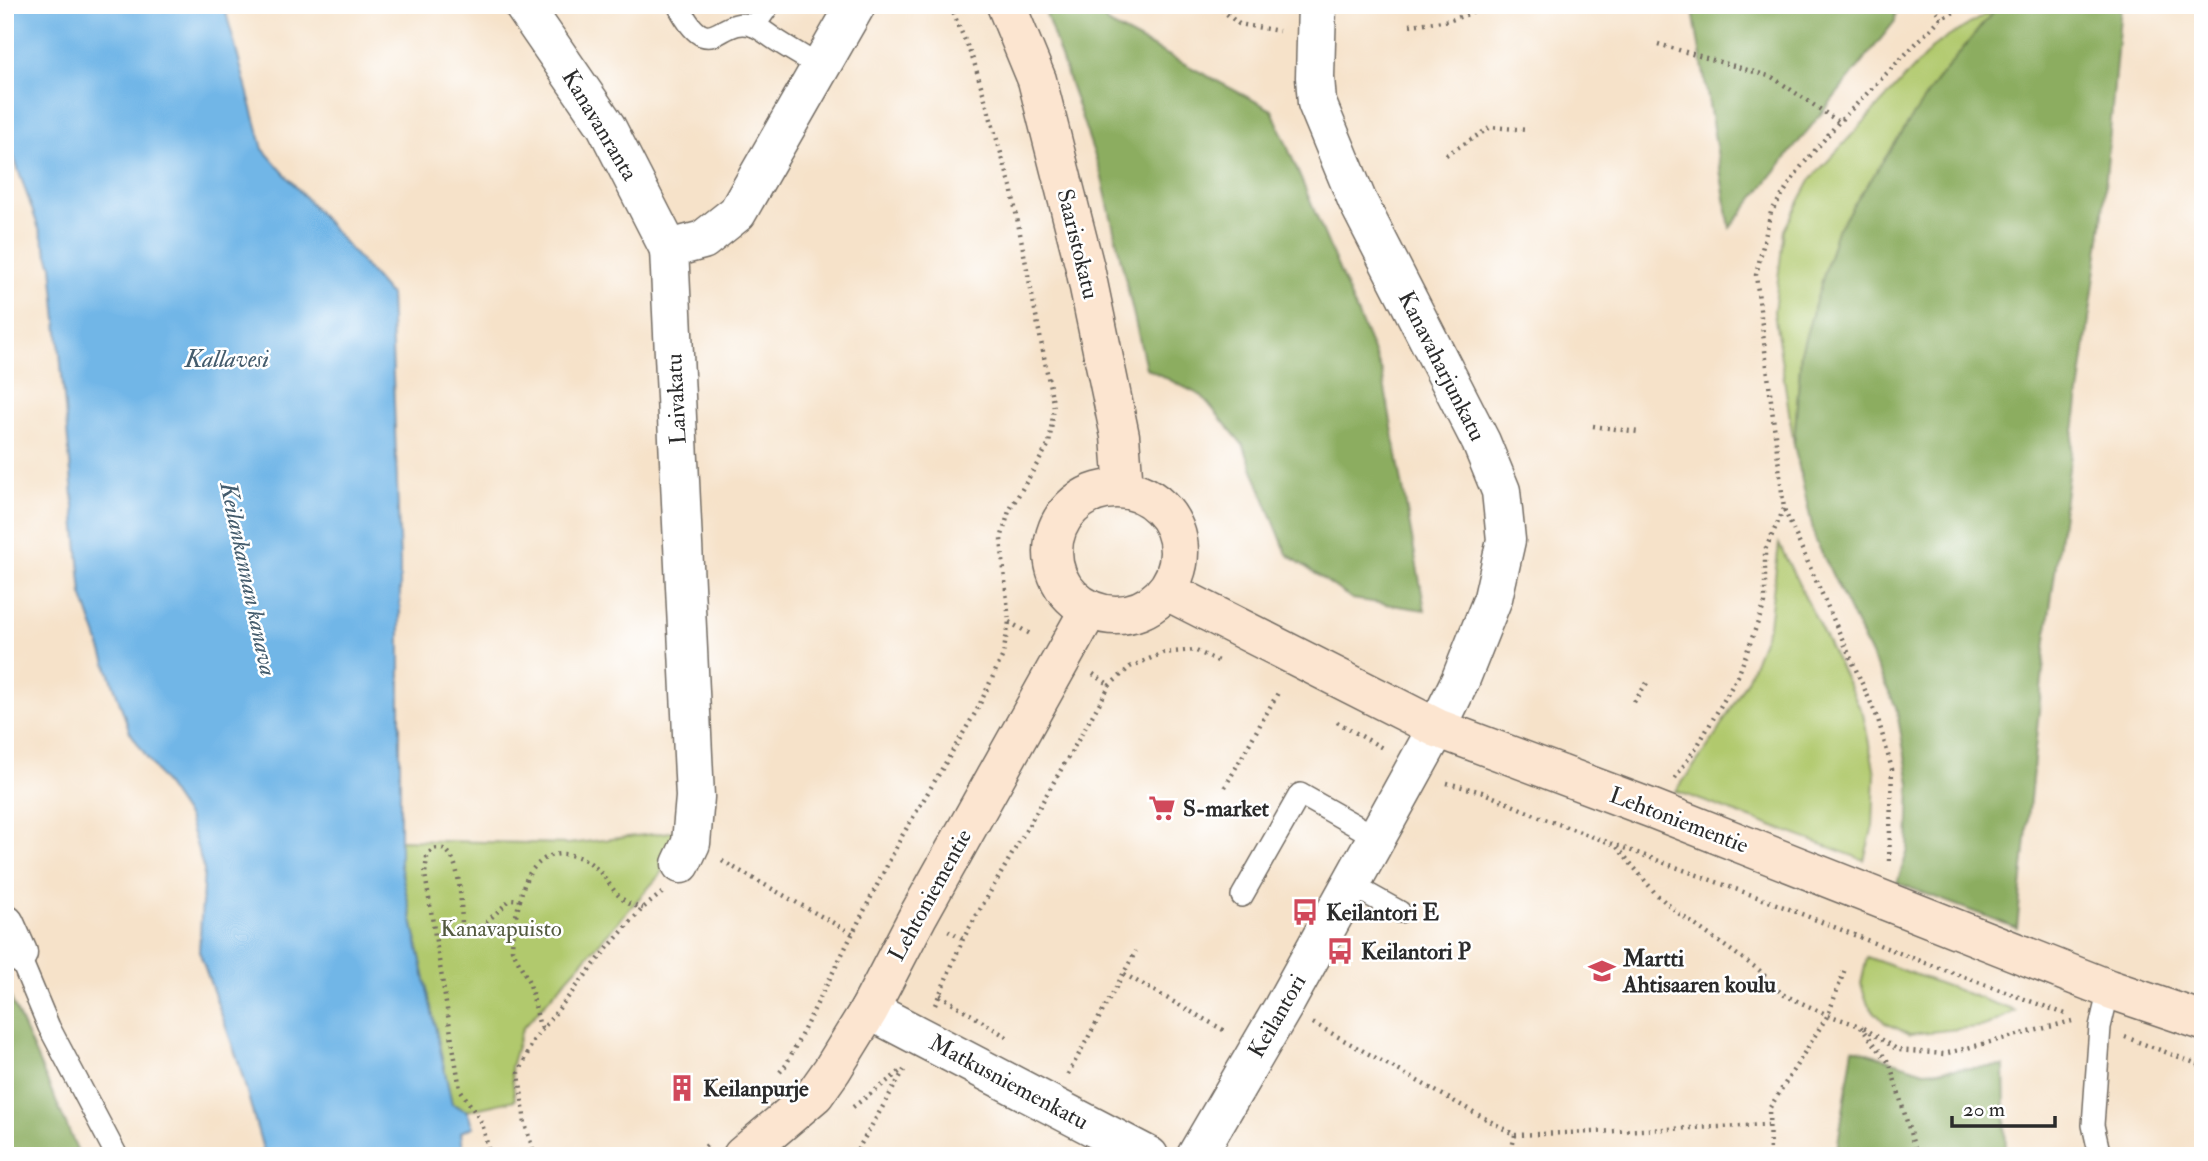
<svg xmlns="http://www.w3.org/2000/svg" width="2208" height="1161" font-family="'IM FELL Double Pica',serif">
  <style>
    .green { fill: #b1c96d; stroke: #6e7a4c; stroke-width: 2 }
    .forest { fill: #8cad60; stroke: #5c6c46; stroke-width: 2 }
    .water { fill: #71b6e7; stroke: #4e7089; stroke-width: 2 }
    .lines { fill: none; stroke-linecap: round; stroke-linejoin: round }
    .lane-casing { stroke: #726b62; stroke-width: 24 }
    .street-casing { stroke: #726b62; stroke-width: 41 }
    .secondary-casing { stroke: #726b62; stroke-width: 41 }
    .path { stroke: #726b62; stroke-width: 4.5; stroke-dasharray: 2 5; stroke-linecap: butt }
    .lane { stroke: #fff; stroke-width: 21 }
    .street { stroke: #fff; stroke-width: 38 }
    .secondary { stroke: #fce5d0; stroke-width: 38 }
    .labels { text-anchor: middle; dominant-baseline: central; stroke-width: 5; stroke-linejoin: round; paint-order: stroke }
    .street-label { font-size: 23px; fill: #2b2b2b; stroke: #fff }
    .poi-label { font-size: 23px; font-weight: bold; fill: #2b2b2b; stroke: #fff; text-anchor: start }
    .park-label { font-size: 23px; fill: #535a3f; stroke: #fff }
    .water-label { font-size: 24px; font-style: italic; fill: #445c6d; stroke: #fff }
  </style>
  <rect width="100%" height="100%" fill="#fff"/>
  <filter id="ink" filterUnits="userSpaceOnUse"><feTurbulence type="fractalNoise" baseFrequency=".0143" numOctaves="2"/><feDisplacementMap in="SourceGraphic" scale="14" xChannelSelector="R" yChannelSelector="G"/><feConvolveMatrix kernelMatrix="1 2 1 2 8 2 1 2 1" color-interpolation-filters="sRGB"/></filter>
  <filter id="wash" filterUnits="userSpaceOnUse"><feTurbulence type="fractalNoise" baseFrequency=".00686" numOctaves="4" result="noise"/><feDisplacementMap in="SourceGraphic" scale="28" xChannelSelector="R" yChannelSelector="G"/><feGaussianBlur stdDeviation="1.57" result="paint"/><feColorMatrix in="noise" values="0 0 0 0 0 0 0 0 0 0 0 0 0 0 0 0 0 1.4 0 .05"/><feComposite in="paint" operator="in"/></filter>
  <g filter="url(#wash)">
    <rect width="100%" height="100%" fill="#f6e2c9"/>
    <g class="green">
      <polygon points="1996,8 1935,83 1801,352 1794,445 1774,312 1784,230 1811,179 1935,45"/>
      <polygon points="1779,544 1863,714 1875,773 1873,826 1864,860 1676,791 1714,738 1747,680 1769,625"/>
      <polygon points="679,831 660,875 522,1029 511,1067 515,1100 467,1111 452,1104 400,865 400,840 568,844"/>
      <polygon points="1867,957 2015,1011 1987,1026 1910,1034 1885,1023 1868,1005 1861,984"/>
    </g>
    <g class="forest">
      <polygon points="1043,5 1100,5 1107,23 1272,110 1382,372 1425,610 1352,599 1287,554 1243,445 1202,396 1146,368 1101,174"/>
      <polygon points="1692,5 1896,5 1895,21 1730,228"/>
      <polygon points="2002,5 2121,5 2102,224 2047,631 2017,928 1897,883 1908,850 1910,783 1896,707 1815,539 1794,445 1801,352 1837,230 1935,83 1996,8"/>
      <polygon points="5,985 80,1156 5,1156"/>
      <polygon points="1853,1048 1924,1071 2004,1066 2006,1156 1836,1156"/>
    </g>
    <polygon class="water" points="5,5 224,5 263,149 390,295 400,563 400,865 452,1104 467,1111 473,1127 461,1132 464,1156 265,1156 238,1061 199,951 204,870 188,818 130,732 82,594 52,266 5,132"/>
  </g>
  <g filter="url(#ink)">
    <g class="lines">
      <defs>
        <g id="lane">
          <path d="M678,5C711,69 719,13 754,26C760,28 767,34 773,38C788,48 804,57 820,67"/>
          <polyline points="754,26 769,5"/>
          <polyline points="1350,884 1400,912"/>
          <polyline points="1242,896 1300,794 1376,837"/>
          <polyline points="18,953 49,1027 117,1156"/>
          <polyline points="2100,1156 2093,1125 2100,1027 2109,989"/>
        </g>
        <g id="street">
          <polyline points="523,5 606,126 669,249"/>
          <polyline points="681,864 691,843 695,797 669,249 703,240 737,213 856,5"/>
          <polyline points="5,924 18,953"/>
          <polyline points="869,1010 1149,1156"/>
          <polyline points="1196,1156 1283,1007 1437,728 1460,681 1493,598 1506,540 1501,491 1481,442 1357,200 1317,103 1315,77 1317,5"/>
        </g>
        <g id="secondary">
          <polyline points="1006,5 1037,80 1085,268 1120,436 1124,489"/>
          <circle cx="1116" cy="552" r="63"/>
          <polyline points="1167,591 1437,728 1653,809 2109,989 2203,1021"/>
          <polyline points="742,1156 815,1094 832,1070 869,1010 918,916 1089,610"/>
        </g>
      </defs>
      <use href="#lane" class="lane-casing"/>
      <use href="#street" class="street-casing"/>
      <use href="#secondary" class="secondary-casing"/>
      <g class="path">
        <polyline points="1216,5 1239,24 1279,31"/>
        <polyline points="1933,5 1941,18"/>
        <polyline points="1410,25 1451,20 1494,5"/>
        <polyline points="1658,44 1772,77 1839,122"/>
        <polyline points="1446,155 1491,127 1528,130"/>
        <polyline points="1593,426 1638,432"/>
        <polyline points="1009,622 1032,635"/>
        <polyline points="1093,674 1110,685"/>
        <polyline points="1634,702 1649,680"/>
        <polyline points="1337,722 1384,749"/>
        <polyline points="1675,778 1698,745 1738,676 1765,603 1765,550 1784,509"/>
        <polyline points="1447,783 1482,792 1542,818 1779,905 1907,956 2068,1015"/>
        <polyline points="1225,787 1279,691"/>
        <polyline points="1617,847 1656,894 1678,913 1759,970 1782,994 1828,1015 1860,1026 1890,1064 1917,1156"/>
        <polyline points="722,861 853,934"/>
        <polyline points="1889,861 1892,769 1878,719 1784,509 1756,275 1771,212 1800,168 1839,122 1941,18 1970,5"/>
        <polyline points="520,900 513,927 512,949 530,984 539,1023 542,1028"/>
        <polyline points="948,931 963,939"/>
        <polyline points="1124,974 1227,1032"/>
        <polyline points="940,995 1010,1039"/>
        <polyline points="935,1005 963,939 1110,685 1130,667 1163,653 1194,650 1220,662"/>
        <polyline points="1313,1023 1515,1135 1510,1156"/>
        <polyline points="1864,1028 1898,1050 1944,1054 2072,1021"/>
        <polyline points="2125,1037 2203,1066"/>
        <polyline points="780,1072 786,1065 902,836 977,710 1003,655 1009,622 1001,539 1009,511 1049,444 1054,408 1011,187 974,62 950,5"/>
        <polyline points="1068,1074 1136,951"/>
        <polyline points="853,1107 902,1070"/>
        <polyline points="1515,1135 1768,1125"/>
        <path d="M490,1156L482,1123L460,1089L425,874L427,857L432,849C435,848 440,848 443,849C461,855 461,907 462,924L469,931H477L511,899L520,900C524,882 528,870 544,859C552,854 561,853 570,855C604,861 606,890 628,903C632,905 638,907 643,908"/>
        <polyline points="535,1156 525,1124 519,1073 533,1041 605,951 643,908 663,892"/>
        <polyline points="695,1156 707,1145"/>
        <polyline points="854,1156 904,1070"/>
        <polyline points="1770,1156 1769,1109 1828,1015 1845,969"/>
      </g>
      <use href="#lane" class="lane"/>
      <use href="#street" class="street"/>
      <use href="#secondary" class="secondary"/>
    </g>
  </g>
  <defs>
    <symbol id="supermarket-bare" viewBox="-9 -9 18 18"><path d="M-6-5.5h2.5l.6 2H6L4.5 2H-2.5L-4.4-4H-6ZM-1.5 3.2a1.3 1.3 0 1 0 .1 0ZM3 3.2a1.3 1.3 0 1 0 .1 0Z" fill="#d1495b" stroke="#fff" stroke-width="2.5" paint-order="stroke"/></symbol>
    <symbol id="bus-bare" viewBox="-9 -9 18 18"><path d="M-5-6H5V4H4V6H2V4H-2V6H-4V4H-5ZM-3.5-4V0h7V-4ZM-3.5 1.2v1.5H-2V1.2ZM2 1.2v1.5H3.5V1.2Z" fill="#d1495b" stroke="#fff" stroke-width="2.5" paint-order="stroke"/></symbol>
    <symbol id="school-bare" viewBox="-9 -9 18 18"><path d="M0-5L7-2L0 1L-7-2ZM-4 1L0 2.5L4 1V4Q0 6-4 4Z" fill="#d1495b" stroke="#fff" stroke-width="2.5" paint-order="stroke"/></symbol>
    <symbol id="building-bare" viewBox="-9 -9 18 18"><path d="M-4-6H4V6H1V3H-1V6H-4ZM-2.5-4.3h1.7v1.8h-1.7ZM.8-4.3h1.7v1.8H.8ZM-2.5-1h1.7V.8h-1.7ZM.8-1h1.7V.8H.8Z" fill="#d1495b" stroke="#fff" stroke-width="2.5" paint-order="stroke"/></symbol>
  </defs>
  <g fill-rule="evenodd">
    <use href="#supermarket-bare" x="1143" y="789" width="38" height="38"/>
    <use href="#bus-bare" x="1286" y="893" width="38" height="38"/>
    <use href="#bus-bare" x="1321" y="932" width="38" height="38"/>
    <use href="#school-bare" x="1583" y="952" width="38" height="38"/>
    <use href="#building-bare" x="663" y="1069" width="38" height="38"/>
  </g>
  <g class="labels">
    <g class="street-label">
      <text transform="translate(600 125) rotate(59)">Kanavanranta</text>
      <text transform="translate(1078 244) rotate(76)">Saaristokatu</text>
      <text transform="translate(1442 366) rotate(63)">Kanavaharjunkatu</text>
      <text transform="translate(676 399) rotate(-93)">Laivakatu</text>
      <text transform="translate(1679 820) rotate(21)">Lehtoniementie</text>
      <text transform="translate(930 895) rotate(-61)">Lehtoniementie</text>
      <text transform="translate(1277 1016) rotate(-60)">Keilantori</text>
      <text transform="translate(1009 1082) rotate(28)">Matkusniemenkatu</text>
    </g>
    <g class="poi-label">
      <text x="1183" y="808">S-market</text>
      <text x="1326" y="912">Keilantori E</text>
      <text x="1361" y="951">Keilantori P</text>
      <text x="1623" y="958">Martti<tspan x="1623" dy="26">Ahtisaaren koulu</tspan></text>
      <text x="703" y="1088">Keilanpurje</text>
    </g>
    <g class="park-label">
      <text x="501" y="928">Kanavapuisto</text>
    </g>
    <g class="water-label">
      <text x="227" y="359">Kallavesi</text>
      <text transform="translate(248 579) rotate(78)">Keilankannan kanava</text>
    </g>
  </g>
  <rect width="2208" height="1161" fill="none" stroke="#fff" stroke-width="28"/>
  <path d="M1952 1116v10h103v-10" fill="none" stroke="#2b2b2b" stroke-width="3.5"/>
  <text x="1963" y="1116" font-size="21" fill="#2b2b2b" stroke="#ffffff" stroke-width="5" paint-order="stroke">20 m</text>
</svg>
